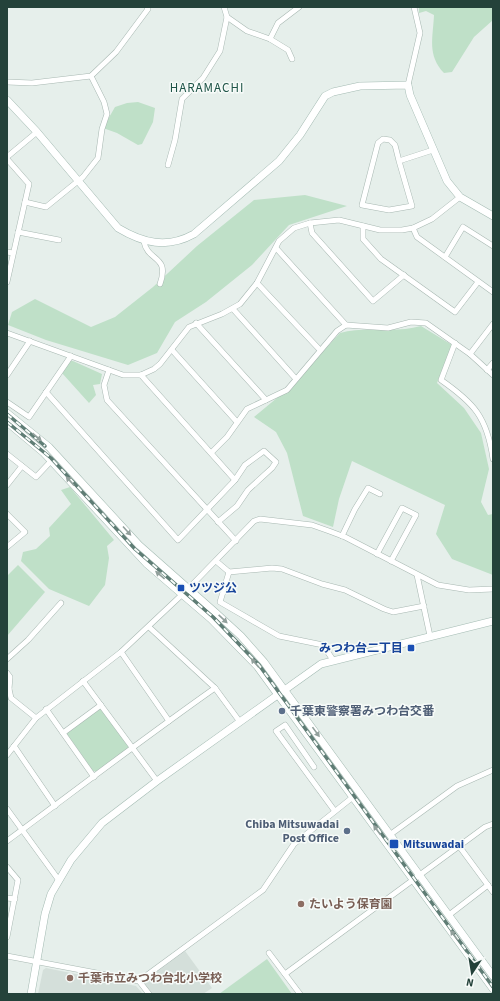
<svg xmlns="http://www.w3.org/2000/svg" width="500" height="1001" font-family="'Source Sans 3','Noto Sans JP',sans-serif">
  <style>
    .built { fill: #d4dfda }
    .green { fill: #bfe0c8 }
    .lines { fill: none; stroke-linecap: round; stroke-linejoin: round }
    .street-casing { stroke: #a8b8b2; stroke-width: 6 }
    .secondary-casing { stroke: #a4bbb3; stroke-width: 8 }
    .street { stroke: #fff; stroke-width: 5 }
    .secondary { stroke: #fff; stroke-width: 7 }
    .rail-casing { stroke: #5f7d75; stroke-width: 3.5 }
    .rail { stroke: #f7fbf9; stroke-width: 2; stroke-dasharray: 6; stroke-linecap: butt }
    .oneway { fill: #92a09c }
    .transit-dot { fill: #1a4fb4; stroke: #f7fbf9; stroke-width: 1.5 }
    .service-dot { fill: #5c6f8a; stroke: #f7fbf9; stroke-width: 1.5 }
    .education-dot { fill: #8d6e63; stroke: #f7fbf9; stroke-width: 1.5 }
    .labels { text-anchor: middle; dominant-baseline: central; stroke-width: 3; stroke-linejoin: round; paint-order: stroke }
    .transit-label { font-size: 12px; font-weight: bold; fill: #164399; stroke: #f7fbf9; text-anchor: start }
    .service-label { font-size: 12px; font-weight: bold; fill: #4e5e75; stroke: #f7fbf9; text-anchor: start }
    .education-label { font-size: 12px; font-weight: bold; fill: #785e54; stroke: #f7fbf9; text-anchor: start }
    .neighbourhood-label { font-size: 13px; letter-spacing: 1px; fill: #1f5548; stroke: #f7fbf9 }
  </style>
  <rect width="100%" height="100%" fill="#e6efeb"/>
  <g class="built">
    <polygon points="185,951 212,988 203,994 152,994 143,982"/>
    <polygon points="46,968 136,986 143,994 38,994 43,970"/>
  </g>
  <g class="green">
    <path d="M419,7H493V20L474,37L452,72L444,73C427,55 433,38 434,15L426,11L419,13Z"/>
    <polygon points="138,102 155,108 153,122 142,144 138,145 117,133 103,128 115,107 127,103"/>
    <polygon points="305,195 347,206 289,225 252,265 206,302 175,322 157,353 128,365 46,340 8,325 12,312 35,299 91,327 115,317 153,287 197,246 254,200"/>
    <path d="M421,326L452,345L437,383L464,408L481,433L489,469L481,502L488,515L493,514V575L452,559L436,534L445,505L352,461L339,499L333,527L303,516L287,453L276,432L254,417L289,388L340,333C366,325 393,334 421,326Z"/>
    <polygon points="70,361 73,361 102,374 100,384 93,385 96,395 89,403 62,373"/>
    <polygon points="70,487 114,540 107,546 109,558 105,585 89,606 49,589 21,561 23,552 36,549 50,536 49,528 71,504 61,490"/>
    <polygon points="18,565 45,592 7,636 7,576"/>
    <polygon points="98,709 102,709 129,746 128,749 99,772 93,771 67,734 68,731"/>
    <polygon points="267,959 292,994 219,994"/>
  </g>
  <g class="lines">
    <defs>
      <g id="street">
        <polyline points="227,17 247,31 270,39 278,23 299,7"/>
        <polyline points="270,39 288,50 292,59"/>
        <polyline points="7,82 32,83 91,76 116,52 148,9 147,7"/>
        <polyline points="408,85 420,33 414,7"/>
        <polyline points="7,157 37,132"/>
        <polyline points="7,159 29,184 7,282"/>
        <polyline points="399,161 395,145 390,140 383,139 378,143 362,205 389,210 412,206 399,161 433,150"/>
        <polyline points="168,165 175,140 182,99 203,78 220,51 227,17 224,7"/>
        <polyline points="25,202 46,207 83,177 98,158 102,129 107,114 104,102 91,76"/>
        <polyline points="310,223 312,233 373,301 404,275"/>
        <polyline points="363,226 363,239 381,259 455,312 478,282"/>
        <polyline points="413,228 417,237 493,292"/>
        <polyline points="18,232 59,240"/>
        <path d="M144,242C148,262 170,255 160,284"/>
        <polyline points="276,248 346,325"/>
        <polyline points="7,252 13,253"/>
        <polyline points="445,257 463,227 493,246"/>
        <polyline points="257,283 320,350"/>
        <polyline points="233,309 296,379"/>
        <polyline points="196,323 266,400 247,409 227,437 211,453"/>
        <polyline points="7,333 123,375 141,375 154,369 160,364 189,327 222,314 240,304 257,283 279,241 294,228 310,223 339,220 380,230 402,230 413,228 432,219 460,197"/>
        <path d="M455,343L441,380C474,403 487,417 493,459"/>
        <polyline points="172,350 237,422"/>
        <polyline points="470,354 493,324"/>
        <polyline points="109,370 104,385 107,400 236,541"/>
        <polyline points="487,370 493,363"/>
        <polyline points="7,375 30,341"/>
        <polyline points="141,375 235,480"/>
        <polyline points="46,392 178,540 235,480 245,465 264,451 276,462 272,468 248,490 237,506 218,522"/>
        <polyline points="266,400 287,390 337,331 346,325 388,328 411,322 426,323 470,354 493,375"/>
        <polyline points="7,402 29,417 71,356"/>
        <polyline points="7,454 36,477 51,461"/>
        <polyline points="7,485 22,466"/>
        <polyline points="7,514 25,532 7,547"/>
        <polyline points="342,536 355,509 368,488 380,494"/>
        <polyline points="377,554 402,508 416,515 391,561"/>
        <polyline points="216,561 229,572 272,568 282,569 322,584 345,590 384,609 393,612 424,606"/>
        <polyline points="229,572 220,602 279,636 323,645 333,660"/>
        <polyline points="417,575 430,636"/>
        <polyline points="149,627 215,688 240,722"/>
        <polyline points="121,652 169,721"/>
        <polyline points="7,659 28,640 61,603"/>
        <polyline points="7,673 10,677 9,689"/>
        <polyline points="83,681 157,781"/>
        <polyline points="7,691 9,689 11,698 36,718 121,652 188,589 254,521 260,519 312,525 329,531 345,537 438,585 469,590 493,589"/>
        <polyline points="46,709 94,777"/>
        <polyline points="63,733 101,705"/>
        <polyline points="14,746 55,806"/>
        <polyline points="7,755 36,718"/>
        <polyline points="314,767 285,725 276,731 334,810"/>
        <polyline points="7,809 58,879"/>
        <polyline points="391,834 457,786 493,770"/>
        <path d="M7,841C76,790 144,738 215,688"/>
        <polyline points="459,846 493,892"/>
        <polyline points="7,867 18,880 7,937"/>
        <polyline points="7,898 15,899"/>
        <polyline points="449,915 488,885"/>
        <polyline points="269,953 300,994"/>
        <polyline points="7,956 139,981 149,994"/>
        <polyline points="285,974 485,827 493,824"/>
        <polyline points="139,981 263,890 294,844 353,797"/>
      </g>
      <g id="secondary">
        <path d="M7,100L37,132L118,228C143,243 167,249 194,234L279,161L300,135L325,96L333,92L360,86L408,85L410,95L447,181L460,197L493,216"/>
        <polyline points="7,413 49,447 139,545 216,613 241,636 264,662 493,976"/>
        <polyline points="7,422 44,453 147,564 211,619 257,666 493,989"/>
        <polyline points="31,994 45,914 51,894 71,860 102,823 157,781 321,664 493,621"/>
      </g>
    </defs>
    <use href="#street" class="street-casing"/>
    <use href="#secondary" class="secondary-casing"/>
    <use href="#street" class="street"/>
    <use href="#secondary" class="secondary"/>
    <defs>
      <g id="rail">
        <polyline points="7,414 45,446"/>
        <polyline points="7,422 51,458 135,549 213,617 259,665 493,987"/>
      </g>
    </defs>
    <use href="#rail" class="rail-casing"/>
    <use href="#rail" class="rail"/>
  </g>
  <defs><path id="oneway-solid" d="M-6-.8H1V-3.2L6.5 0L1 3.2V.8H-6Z"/></defs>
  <g class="oneway">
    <use href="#oneway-solid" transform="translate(37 437) rotate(41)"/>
    <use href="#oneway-solid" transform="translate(70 481) rotate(-132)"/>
    <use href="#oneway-solid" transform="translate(127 531) rotate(48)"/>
    <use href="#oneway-solid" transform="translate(160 575) rotate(-140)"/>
    <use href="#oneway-solid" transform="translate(223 619) rotate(43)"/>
    <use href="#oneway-solid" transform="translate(255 663) rotate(-131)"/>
    <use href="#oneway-solid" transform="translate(316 732) rotate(54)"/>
    <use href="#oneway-solid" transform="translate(377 830) rotate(-126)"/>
    <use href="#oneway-solid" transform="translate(454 935) rotate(-126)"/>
  </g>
  <g class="transit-dot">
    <rect x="177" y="584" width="8" height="8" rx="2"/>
    <rect x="407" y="644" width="8" height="8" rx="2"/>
    <rect x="389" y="839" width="10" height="10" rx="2"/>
  </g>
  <g class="service-dot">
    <circle cx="282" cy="711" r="4"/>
    <circle cx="347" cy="831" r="4"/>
  </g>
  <g class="education-dot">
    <circle cx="301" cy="904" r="4"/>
    <circle cx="70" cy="978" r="4"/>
  </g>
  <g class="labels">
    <g class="transit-label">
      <text x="189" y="588">ツツジ公</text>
      <text x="403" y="648" text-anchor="end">みつわ台二丁目</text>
      <text x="403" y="844">Mitsuwadai</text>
    </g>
    <g class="service-label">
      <text x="290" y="711">千葉東警察署みつわ台交番</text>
      <text x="339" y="824" text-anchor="end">Chiba Mitsuwadai<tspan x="339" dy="14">Post Office</tspan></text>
    </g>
    <g class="education-label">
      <text x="309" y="904">たいよう保育園</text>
      <text x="78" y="978">千葉市立みつわ台北小学校</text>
    </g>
    <g class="neighbourhood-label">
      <text x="207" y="88">HARAMACHI</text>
    </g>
  </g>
  <rect width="500" height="1001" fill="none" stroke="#24423a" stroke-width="16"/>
  <g transform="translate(472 973) rotate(192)" stroke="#f7fbf9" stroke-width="3" paint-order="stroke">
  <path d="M0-3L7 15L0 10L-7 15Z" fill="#24423a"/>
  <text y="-6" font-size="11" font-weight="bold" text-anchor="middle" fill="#24423a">N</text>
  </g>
</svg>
